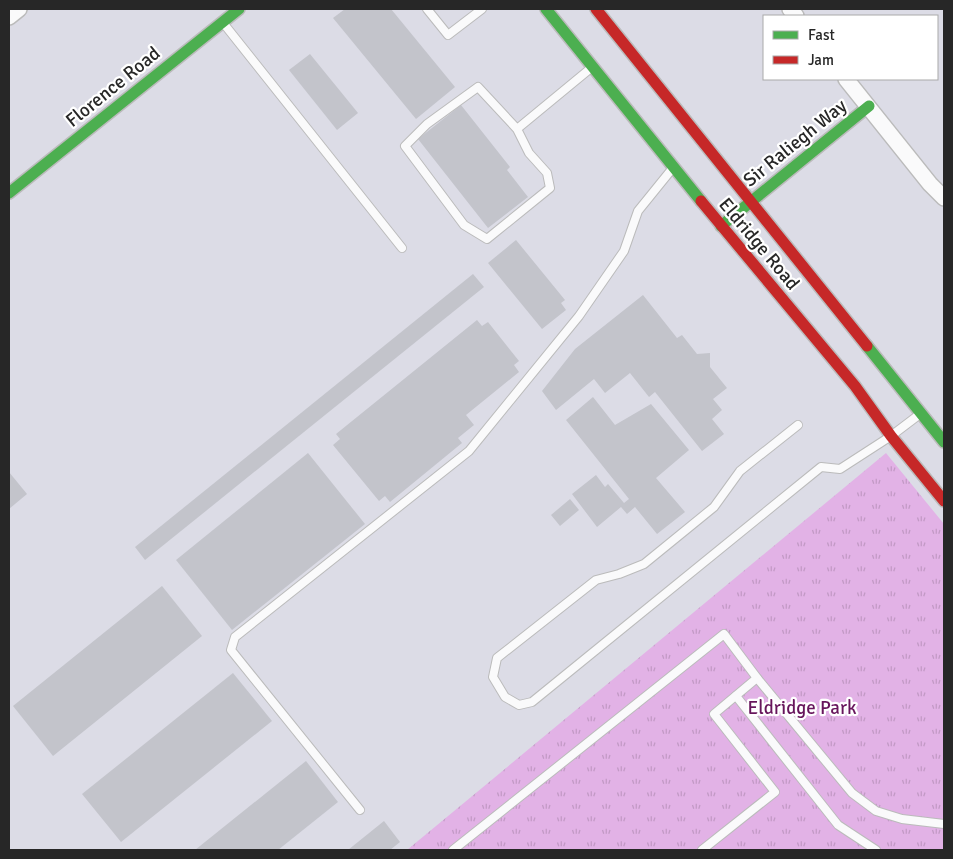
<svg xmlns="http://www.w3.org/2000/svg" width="953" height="859" font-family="Signika,sans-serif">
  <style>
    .park { fill: url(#park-tufts) }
    .building { fill: #c3c4cb }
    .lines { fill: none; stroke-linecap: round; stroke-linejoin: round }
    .lane-casing { stroke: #bbb; stroke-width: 10 }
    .street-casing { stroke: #bbb; stroke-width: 18 }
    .fast-casing { stroke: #bbb; stroke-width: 14 }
    .jam-casing { stroke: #bbb; stroke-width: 14 }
    .lane { stroke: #fafafb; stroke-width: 8 }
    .street { stroke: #fafafb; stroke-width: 15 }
    .fast { stroke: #4caf50; stroke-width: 11 }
    .jam { stroke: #c62828; stroke-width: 11 }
    .labels { text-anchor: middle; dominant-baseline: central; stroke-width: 4.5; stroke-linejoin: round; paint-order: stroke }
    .street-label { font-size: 19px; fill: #272727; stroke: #fff }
    .park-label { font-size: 19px; fill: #67155c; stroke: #fff }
  </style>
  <defs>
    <pattern id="park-tufts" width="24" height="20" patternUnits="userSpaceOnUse" patternTransform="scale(1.25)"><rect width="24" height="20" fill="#e2b2e6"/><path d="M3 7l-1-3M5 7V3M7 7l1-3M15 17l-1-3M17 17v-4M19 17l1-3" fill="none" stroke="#c299c5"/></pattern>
  </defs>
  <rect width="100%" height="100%" fill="#dcdce6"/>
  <polygon class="park" points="886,453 944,524 944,850 407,850"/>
  <g class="building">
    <polygon points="345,9 391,9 455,87 416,119 333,18"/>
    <polygon points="310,54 358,113 337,130 289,70"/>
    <polygon points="461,105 510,167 507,170 528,197 488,228 418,139"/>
    <polygon points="516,240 565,300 561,303 566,310 542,329 488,263"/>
    <polygon points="473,274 484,287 145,560 135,547"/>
    <polygon points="643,295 677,338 682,335 697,354 710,353 710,367 727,388 713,399 722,410 712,419 724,434 702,451 655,392 649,397 630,373 605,393 594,379 556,410 542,391 575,349"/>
    <polygon points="477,320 482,326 488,322 519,361 514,365 519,372 466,415 474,425 458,438 462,443 390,502 385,496 379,501 333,445 340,439 336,434"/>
    <polygon points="593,397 615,425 651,404 689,450 656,478 685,512 657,534 635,507 627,514 621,507 597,527 572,494 596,475 605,487 608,484 624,503 629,499 566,420"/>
    <polygon points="308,453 365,524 232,630 176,560"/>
    <polygon points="9,472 27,494 9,509"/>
    <polygon points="570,499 579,510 560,526 551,515"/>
    <polygon points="162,586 202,636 53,756 13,706"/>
    <polygon points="233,673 272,721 121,842 82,794"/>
    <polygon points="306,761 338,802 278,850 195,850"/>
    <polygon points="384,821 400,842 390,850 348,850"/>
  </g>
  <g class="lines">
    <defs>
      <g id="lane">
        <polyline points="427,9 448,35 482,9"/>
        <polyline points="224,24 402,248"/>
        <polyline points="517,129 478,87 427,124 405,146 464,225 487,239 550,188 547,173 529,153 517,129 591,68"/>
        <polyline points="798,425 740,471 714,507 644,564 619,574 596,580 497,658 493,677 505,697 519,705 532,702 821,467 840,469 891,436 920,414"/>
        <polyline points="736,696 838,825 876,850"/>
        <polyline points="360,810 231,650 235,637 469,451 579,316 624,251 638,211 672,169"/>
        <polyline points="453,850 724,634 757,678 852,793 876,811 902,819 944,824"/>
        <polyline points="702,850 775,792 714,714 757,678"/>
      </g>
      <g id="street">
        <polyline points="790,9 796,16"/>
        <polyline points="9,17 19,9"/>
        <polyline points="846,79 930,184 944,198"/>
      </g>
      <g id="fast">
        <polyline points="546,9 701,201"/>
        <polyline points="9,193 239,9"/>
        <polyline points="721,226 869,106"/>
        <polyline points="867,346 944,442"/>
      </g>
      <g id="jam">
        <polyline points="596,9 867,346"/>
        <polyline points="701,201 855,386 891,436 944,501"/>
      </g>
    </defs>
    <use href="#lane" class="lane-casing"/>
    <use href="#street" class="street-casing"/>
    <use href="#fast" class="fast-casing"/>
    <use href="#jam" class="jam-casing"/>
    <use href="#lane" class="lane"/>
    <use href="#street" class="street"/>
    <use href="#fast" class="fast"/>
    <use href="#jam" class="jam"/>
  </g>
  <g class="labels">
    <g class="street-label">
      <text transform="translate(113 87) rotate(-39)">Florence Road</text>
      <text transform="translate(795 143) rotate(-39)">Sir Raliegh Way</text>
      <text transform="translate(759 244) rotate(50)">Eldridge Road</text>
    </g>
    <g class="park-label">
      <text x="802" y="708">Eldridge Park</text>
    </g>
  </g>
  <rect width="953" height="859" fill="none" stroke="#272727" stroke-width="20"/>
  <rect x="763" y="15" width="175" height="65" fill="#ffffff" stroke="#a9a9a9"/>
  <rect x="773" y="31" width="25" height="8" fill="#4caf50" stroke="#a9a9a9"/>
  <text x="808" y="40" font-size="15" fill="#272727">Fast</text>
  <rect x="773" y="56" width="25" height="8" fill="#c62828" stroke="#a9a9a9"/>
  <text x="808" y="65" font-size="15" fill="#272727">Jam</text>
</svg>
